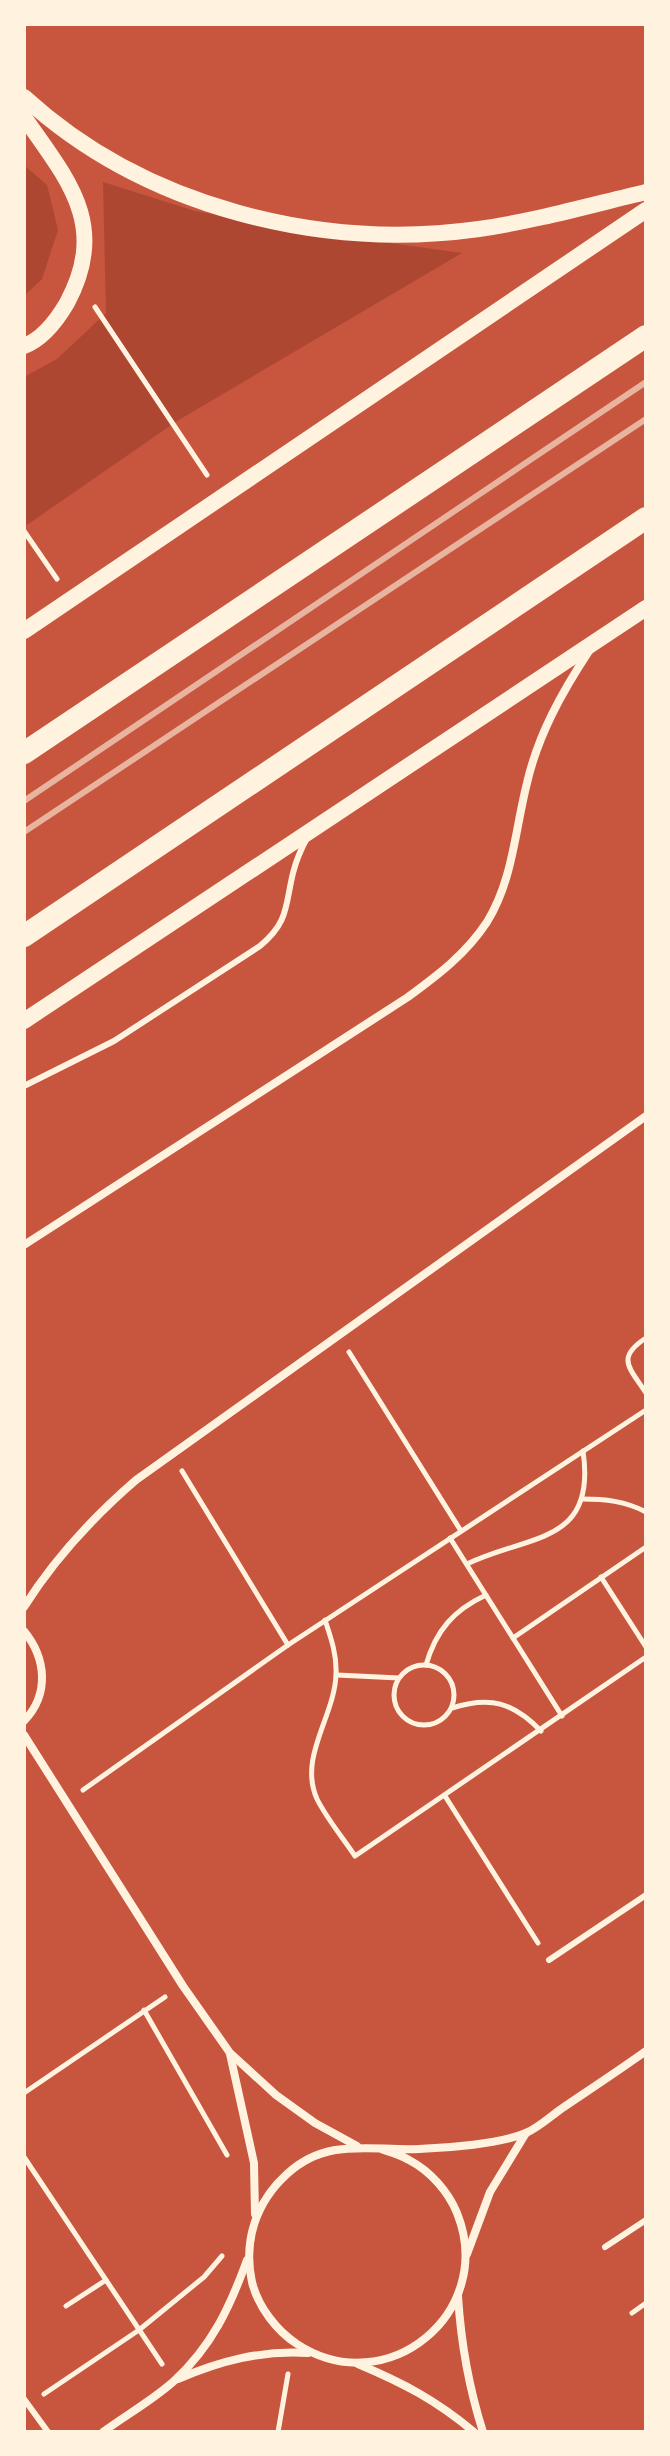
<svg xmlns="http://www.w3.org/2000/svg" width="670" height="2456" font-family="'Work Sans',sans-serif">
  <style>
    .green { fill: #ae4732 }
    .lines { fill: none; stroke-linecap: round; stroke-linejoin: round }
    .path { stroke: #fff3e0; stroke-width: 5 }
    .service { stroke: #fff3e0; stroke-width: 6 }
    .minor { stroke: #fff3e0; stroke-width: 8 }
    .secondary { stroke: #fff3e0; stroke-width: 16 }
    .trunk { stroke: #fff3e0; stroke-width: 22 }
    .rail { stroke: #e9b49f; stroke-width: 6 }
  </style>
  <rect width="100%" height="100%" fill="#c8553d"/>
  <g class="green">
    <polygon points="24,165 47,185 58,230 42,279 24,296"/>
    <polygon points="103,182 195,211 295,230 462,253 177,421 24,527 24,377 57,359 106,313"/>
  </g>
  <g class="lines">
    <g class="path">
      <polyline points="95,307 207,475"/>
      <polyline points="24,531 57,579"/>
      <path d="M646,1338C615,1358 630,1368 646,1393"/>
      <polyline points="349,1352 461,1531"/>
      <polyline points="182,1471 288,1645"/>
      <path d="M582,1499C605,1499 625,1501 646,1512"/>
      <polyline points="450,1538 562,1716"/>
      <path d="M467,1564C529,1534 597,1545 583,1451"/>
      <polyline points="601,1577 646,1647"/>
      <path d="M325,1620C331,1638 337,1655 336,1674C335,1716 298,1757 317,1799C327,1819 343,1838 355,1856L646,1657"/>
      <polyline points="513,1638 646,1547"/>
      <path d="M426,1665C436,1630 454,1610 486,1595"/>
      <circle cx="424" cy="1695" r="30"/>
      <polyline points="337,1675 399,1678"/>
      <path d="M452,1708C490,1696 513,1702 541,1731"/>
      <polyline points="83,1790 288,1645 646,1410"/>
      <polyline points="445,1796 538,1943"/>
      <polyline points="144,2010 227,2155"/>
      <polyline points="24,2093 165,1997"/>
      <polyline points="24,2157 162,2364"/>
      <polyline points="66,2306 106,2280"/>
      <polyline points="632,2313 646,2303"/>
      <polyline points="44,2394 139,2330 204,2277 222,2256"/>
      <polyline points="278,2432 288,2374"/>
    </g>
    <g class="service">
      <path d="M24,1086L114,1041L260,946C289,922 285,906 293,873C296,861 301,849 307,838"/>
      <polyline points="549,1960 646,1895"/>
      <polyline points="605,2247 646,2220"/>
      <polyline points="24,2399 48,2432"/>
    </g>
    <g class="minor">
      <path d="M24,1245L408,997C438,975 466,954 487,922C513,880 515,830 527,783C538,735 562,692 589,651"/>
      <path d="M24,1607C55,1558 92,1518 136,1480L646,1116"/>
      <path d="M24,1631C46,1658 50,1694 24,1721"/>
      <polyline points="24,1735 183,1986 230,2053 276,2095 315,2123 357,2146"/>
      <polyline points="230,2054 254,2163 255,2214"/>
      <path d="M381,2149C390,2152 401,2155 409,2160C430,2171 448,2191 457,2213C497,2312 387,2403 297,2344C277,2331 258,2307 252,2282C243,2241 256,2202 287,2174C327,2137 370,2151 419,2149C448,2148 499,2144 526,2133C538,2128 550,2117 561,2109C589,2090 618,2071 646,2051"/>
      <polyline points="467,2254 490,2192 526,2133"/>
      <path d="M458,2296C461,2344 468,2385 483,2432"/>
      <path d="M358,2364C403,2383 436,2400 474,2432"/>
      <path d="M178,2379C220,2361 261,2350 308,2353"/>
      <path d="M103,2432C126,2415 153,2400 174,2381C212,2346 230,2307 247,2260"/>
    </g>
    <g class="secondary">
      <path d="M24,97C144,207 320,251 479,229C535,221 591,205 646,192"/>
      <path d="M24,117C68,180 109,225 67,303C57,320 43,339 24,346"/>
      <polyline points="24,631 646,210"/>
      <polyline points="24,1021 646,608"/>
    </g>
    <g class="trunk">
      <polyline points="24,753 646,336"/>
      <polyline points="24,936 646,518"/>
    </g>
    <g class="rail">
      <polyline points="24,801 646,382"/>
      <polyline points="24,832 646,419"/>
    </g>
  </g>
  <rect width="670" height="2456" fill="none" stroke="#fff3e0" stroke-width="52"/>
</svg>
